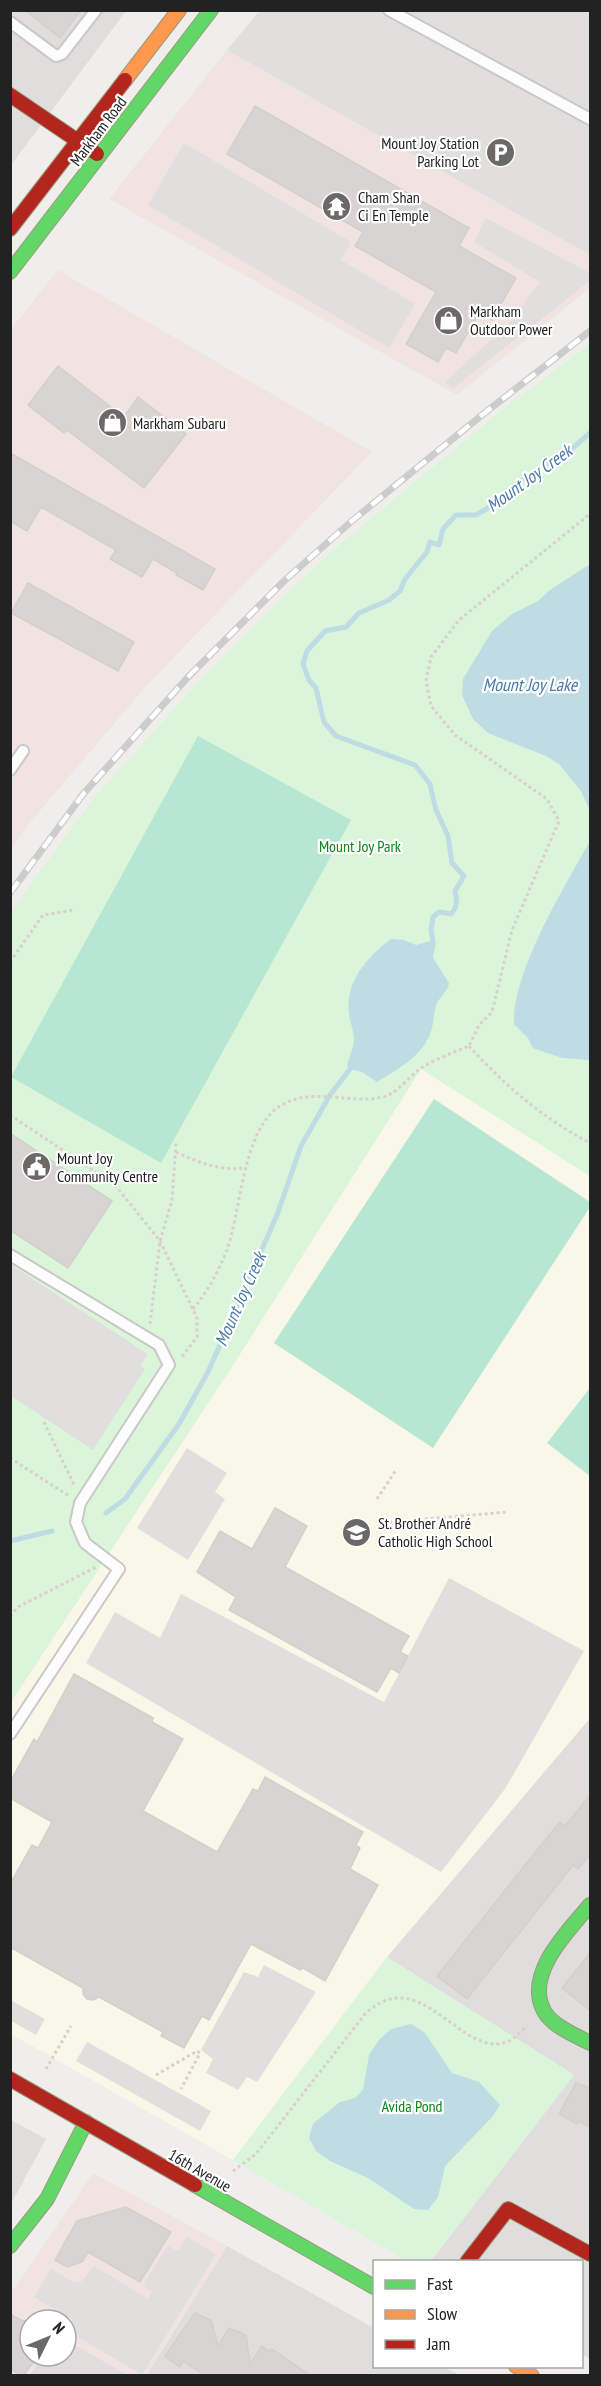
<svg xmlns="http://www.w3.org/2000/svg" width="601" height="2386" font-family="'PT Sans Narrow',sans-serif">
  <style>
    .residential { fill: #dfdedc }
    .commercial { fill: #f1e3e1 }
    .education { fill: #f8f7e8 }
    .park { fill: #daf5da }
    .pitch { fill: #b7e6d2 }
    .parking { fill: #e0dfde }
    .water { fill: #bfdbe3 }
    .lines { fill: none; stroke-linecap: round; stroke-linejoin: round }
    .stream { stroke: #bfdbe3; stroke-width: 5 }
    .building { fill: #d7d4d2; stroke: #d3d0cc; stroke-width: 1.5 }
    .lane-casing { stroke: #c9c8c7; stroke-width: 14 }
    .fast-casing { stroke: #999a82; stroke-width: 16 }
    .slow-casing { stroke: #999a82; stroke-width: 16 }
    .jam-casing { stroke: #999a82; stroke-width: 16 }
    .path { stroke: #dccecd; stroke-width: 3; stroke-dasharray: 3 3; stroke-linecap: butt }
    .lane { stroke: #fdfcfc; stroke-width: 10 }
    .fast { stroke: #63d668; stroke-width: 14 }
    .slow { stroke: #ff974d; stroke-width: 14 }
    .jam { stroke: #b3261e; stroke-width: 14 }
    .rail-casing { stroke: #ccc; stroke-width: 7 }
    .rail { stroke: #fff; stroke-width: 4.5; stroke-dasharray: 14; stroke-linecap: butt }
    .labels { text-anchor: middle; dominant-baseline: central; stroke-width: 4.5; stroke-linejoin: round; paint-order: stroke }
    .street-label { font-size: 16px; fill: #222; stroke: #fff }
    .poi-label { font-size: 16px; fill: #222; stroke: #fff; text-anchor: start }
    .park-label { font-size: 16px; fill: #0c8416; stroke: #fff }
    .water-label { font-size: 18px; font-style: italic; fill: #4a7aab; stroke: #fff }
  </style>
  <rect width="100%" height="100%" fill="#f0eeeb"/>
  <g class="residential">
    <polygon points="11,11 126,11 11,165"/>
    <polygon points="590,1718 590,2359 582,2354 582,2262 431,2261 574,2075 387,1957"/>
    <polygon points="11,2120 46,2139 11,2204"/>
    <polygon points="227,2246 374,2328 374,2366 443,2367 460,2375 146,2376"/>
    <polygon points="66,2340 128,2375 29,2376 42,2356 66,2356"/>
  </g>
  <g class="commercial">
    <polygon points="227,50 590,255 590,288 457,395 109,199"/>
    <polygon points="58,270 372,452 148,684 32,820 11,850 11,329"/>
    <polygon points="93,2173 227,2246 146,2375 128,2375 66,2340 66,2320 30,2320 30,2356 42,2356 29,2375 15,2375 11,2373 11,2290 16,2286"/>
  </g>
  <polygon class="education" points="421,1068 590,1176 590,1718 387,1957 233,2160 11,2034 11,1702 235,1362"/>
  <g class="park">
    <polygon points="590,344 590,1176 421,1069 235,1362 11,1702 11,911 93,799 202,678 283,597 338,546 497,414"/>
    <polygon points="387,1957 574,2075 431,2261 407,2261 233,2160"/>
  </g>
  <g class="pitch">
    <polygon points="198,736 351,820 161,1163 11,1077"/>
    <polygon points="434,1099 590,1202 590,1207 433,1448 274,1343"/>
    <polygon points="590,1388 590,1476 547,1443"/>
  </g>
  <g class="parking">
    <polygon points="259,11 590,11 590,255 227,50"/>
    <polygon points="184,143 351,242 341,260 415,304 389,348 148,205"/>
    <polygon points="486,218 590,273 590,281 452,389 445,382 510,322 540,282 474,242"/>
    <polygon points="11,1265 148,1354 140,1366 145,1369 93,1450 11,1396"/>
    <polygon points="187,1448 227,1473 215,1492 225,1499 188,1560 137,1528"/>
    <polygon points="449,1578 584,1651 505,1789 441,1872 86,1663 115,1612 160,1638 181,1594 384,1702"/>
    <polygon points="264,1965 316,1992 257,2082 247,2077 238,2090 206,2073 213,2059 201,2050 244,1972 258,1977"/>
    <polygon points="10,2000 45,2019 36,2035 11,2021"/>
    <polygon points="87,2042 211,2111 200,2131 76,2061"/>
    <polygon points="487,2193 499,2202 454,2261 442,2251"/>
    <polygon points="187,2237 216,2254 142,2375 66,2330 71,2319 34,2297 51,2269 73,2282 81,2282 94,2266 148,2299 152,2292 142,2286 168,2246 178,2251"/>
  </g>
  <g class="water">
    <polygon points="590,564 590,811 581,791 559,764 546,756 488,733 473,719 462,695 463,679 492,631 512,614 538,601 550,590"/>
    <path d="M590,841V1060L562,1058L533,1048L528,1038L514,1024C513,970 564,888 590,841Z"/>
    <path d="M391,939L404,940L416,945L433,940L436,942L433,958L449,983C447,993 441,995 437,1003C433,1012 434,1023 431,1031C423,1056 398,1069 377,1082L362,1072L350,1069L347,1065C349,1058 353,1049 354,1042C355,1033 350,1023 349,1014C345,982 367,957 391,939Z"/>
    <polygon points="411,2024 425,2033 452,2073 479,2082 500,2105 493,2116 445,2166 438,2197 428,2210 414,2209 368,2178 330,2161 316,2151 309,2138 313,2124 340,2102 355,2098 363,2090 369,2055 379,2040 391,2029"/>
  </g>
  <g class="lines">
    <g class="stream">
      <path d="M433,940L431,931L433,917L439,912L451,914C458,906 457,901 455,891L464,876L452,863L448,836L436,810L430,784L415,765L336,736L324,722L316,688L309,680L303,664L307,651L325,631L346,627L359,613L389,600L400,591L405,579L427,552L430,542L439,545L443,529L456,515H476L488,508L515,485L570,450L590,433"/>
      <polyline points="106,1513 125,1499 179,1424 208,1372 277,1215 301,1146 330,1095 350,1069"/>
      <polyline points="10,1541 52,1531"/>
    </g>
  </g>
  <g class="building">
    <polygon points="25,10 81,10 60,38"/>
    <polygon points="255,106 469,228 459,246 516,278 492,320 480,312 456,353 446,348 438,362 406,344 436,292 355,246 363,232 227,154"/>
    <polygon points="58,366 124,417 138,397 186,434 144,488 67,430 64,433 28,405"/>
    <polygon points="10,453 215,569 203,590 176,575 177,573 153,559 142,577 110,559 116,550 41,507 27,531 10,521"/>
    <polygon points="28,583 134,642 118,671 11,613"/>
    <polygon points="10,1133 112,1201 68,1268 10,1230"/>
    <polygon points="275,1508 307,1526 285,1567 409,1636 400,1652 408,1656 399,1673 391,1668 377,1692 229,1610 236,1597 197,1572 220,1531 252,1549"/>
    <polygon points="74,1674 153,1718 152,1722 183,1739 143,1811 217,1852 253,1789 258,1791 265,1777 363,1832 356,1845 360,1848 350,1869 378,1885 325,1981 303,1968 300,1970 251,1944 209,2020 202,2016 184,2048 161,2036 163,2032 99,1997 93,2000 87,1999 83,1994 83,1988 10,1947 10,1884 32,1845 38,1848 52,1822 10,1798 10,1782 34,1739 37,1742"/>
    <polygon points="591,1794 591,1854 578,1869 573,1865 467,1999 437,1976 541,1845 560,1822 565,1826"/>
    <polygon points="591,1952 591,2011 562,1988"/>
    <polygon points="576,2083 591,2088 591,2128 579,2121 577,2124 559,2114"/>
    <polygon points="126,2207 171,2232 140,2282 88,2252 82,2262 67,2267 55,2260 77,2221"/>
    <polygon points="195,2313 211,2320 218,2346 229,2328 246,2335 250,2364 262,2346 268,2351 272,2349 311,2376 205,2376 183,2361 180,2367 165,2356"/>
    <polygon points="10,2314 23,2321 30,2320 30,2356 38,2356 23,2376 10,2369"/>
  </g>
  <g class="lines">
    <defs>
      <g id="lane">
        <polyline points="389,10 590,119"/>
        <polyline points="10,22 56,56 62,54 96,10"/>
        <polyline points="10,770 23,751"/>
        <polyline points="10,1255 159,1345 169,1365 80,1503 76,1522 85,1543 119,1569 10,1734"/>
      </g>
      <g id="fast">
        <polyline points="10,272 211,10"/>
        <path d="M590,1905C568,1931 524,1974 544,2011C552,2026 575,2035 590,2043"/>
        <polyline points="195,2185 374,2287"/>
        <polyline points="10,2246 47,2199 86,2122"/>
      </g>
      <g id="slow">
        <polyline points="125,80 179,10"/>
        <polyline points="516,2366 532,2376"/>
      </g>
      <g id="jam">
        <polyline points="10,95 97,154"/>
        <polyline points="10,229 125,80"/>
        <polyline points="10,2079 195,2185"/>
        <polyline points="467,2262 508,2209 590,2254"/>
      </g>
    </defs>
    <use href="#lane" class="lane-casing"/>
    <use href="#fast" class="fast-casing"/>
    <use href="#slow" class="slow-casing"/>
    <use href="#jam" class="jam-casing"/>
    <g class="path">
      <polyline points="10,962 43,915 74,910"/>
      <path d="M469,1046C504,1085 544,1119 590,1143"/>
      <polyline points="10,1115 115,1185 160,1241 197,1318 197,1337 181,1358"/>
      <path d="M176,1152C199,1163 220,1171 246,1168"/>
      <path d="M193,1309C208,1291 218,1272 227,1250C241,1210 243,1129 280,1106C312,1086 349,1105 383,1097C396,1094 409,1077 420,1069C434,1059 453,1053 469,1046L479,1025L492,1012L512,930L559,821L547,799L455,735L431,706L426,681L431,657L459,620L590,514"/>
      <polyline points="150,1324 160,1241 172,1200 176,1143"/>
      <polyline points="44,1422 75,1487"/>
      <polyline points="10,1458 69,1496"/>
      <polyline points="377,1499 396,1470"/>
      <polyline points="389,1522 507,1512"/>
      <polyline points="10,1616 18,1607 96,1567"/>
      <polyline points="46,2069 71,2026"/>
      <polyline points="156,2075 197,2051 200,2053 181,2089"/>
      <path d="M233,2171L256,2154L365,2014C422,1960 461,2062 509,2041C515,2038 522,2030 527,2026"/>
    </g>
    <use href="#lane" class="lane"/>
    <use href="#fast" class="fast"/>
    <use href="#slow" class="slow"/>
    <use href="#jam" class="jam"/>
    <defs>
      <polyline id="rail" points="10,893 84,793 188,677 284,581 353,520 482,415 590,331"/>
    </defs>
    <use href="#rail" class="rail-casing"/>
    <use href="#rail" class="rail"/>
  </g>
  <defs>
    <symbol id="parking-disc" viewBox="-11 -11 22 22"><circle r="9.5" fill="#6a6968" stroke="#fff"/><path d="M-3.5-5.5H1a3.5 3.5 0 0 1 0 7H-1V5.5H-3.5ZM-1-3.4V-.6H.8a1.4 1.4 0 0 0 0-2.8Z" fill="#fff"/></symbol>
    <symbol id="temple-disc" viewBox="-11 -11 22 22"><circle r="9.5" fill="#6a6968" stroke="#fff"/><path d="M0-6L5-2H3V0L6.5 2.5H4V6H1.5V3h-3V6H-4V2.5H-6.5L-3 0V-2H-5Z" fill="#fff"/></symbol>
    <symbol id="shop-disc" viewBox="-11 -11 22 22"><circle r="9.5" fill="#6a6968" stroke="#fff"/><path d="M-5-2.5h2.3a2.7 3.5 0 0 1 5.4 0H5L5.5 6h-11ZM-1.5-2.5h3a1.5 2.3 0 0 0-3 0Z" fill="#fff"/></symbol>
    <symbol id="civic-disc" viewBox="-11 -11 22 22"><circle r="9.5" fill="#6a6968" stroke="#fff"/><path d="M-.6-6.5H3V-4.5H.6V-3L4-1V1h2V6H-6V1h2V-1L-.6-3ZM-1.2 2.5V6h2.4V2.5Z" fill="#fff"/></symbol>
    <symbol id="school-disc" viewBox="-11 -11 22 22"><circle r="9.5" fill="#6a6968" stroke="#fff"/><path d="M0-5L7-2L0 1L-7-2ZM-4 1L0 2.5L4 1V4Q0 6-4 4Z" fill="#fff"/></symbol>
  </defs>
  <g fill-rule="evenodd">
    <use href="#parking-disc" x="484" y="136" width="33" height="33"/>
    <use href="#temple-disc" x="320" y="190" width="33" height="33"/>
    <use href="#shop-disc" x="432" y="304" width="33" height="33"/>
    <use href="#shop-disc" x="96" y="406" width="33" height="33"/>
    <use href="#civic-disc" x="20" y="1150" width="33" height="33"/>
    <use href="#school-disc" x="340" y="1516" width="33" height="33"/>
  </g>
  <g class="labels">
    <g class="street-label">
      <text transform="translate(98 131) rotate(-53)">Markham Road</text>
      <text transform="translate(200 2170) rotate(30)">16th Avenue</text>
    </g>
    <g class="poi-label">
      <text x="479" y="143" text-anchor="end">Mount Joy Station<tspan x="479" dy="18">Parking Lot</tspan></text>
      <text x="358" y="197">Cham Shan<tspan x="358" dy="18">Ci En Temple</tspan></text>
      <text x="470" y="311">Markham<tspan x="470" dy="18">Outdoor Power</tspan></text>
      <text x="133" y="423">Markham Subaru</text>
      <text x="57" y="1158">Mount Joy<tspan x="57" dy="18">Community Centre</tspan></text>
      <text x="378" y="1523">St. Brother André<tspan x="378" dy="18">Catholic High School</tspan></text>
    </g>
    <g class="park-label">
      <text x="360" y="846">Mount Joy Park</text>
      <text x="412" y="2106">Avida Pond</text>
    </g>
    <g class="water-label">
      <text transform="translate(529 478) rotate(-36)">Mount Joy Creek</text>
      <text x="530" y="684">Mount Joy Lake</text>
      <text transform="translate(240 1299) rotate(-66)">Mount Joy Creek</text>
    </g>
  </g>
  <rect width="601" height="2386" fill="none" stroke="#222222" stroke-width="24"/>
  <rect x="373" y="2260" width="210" height="108" fill="#ffffff" stroke="#a7a7a7" stroke-width="1.5"/>
  <rect x="385" y="2280" width="30" height="9" fill="#63d668" stroke="#a7a7a7" stroke-width="1.5"/>
  <text x="427" y="2290" font-size="18" fill="#222222">Fast</text>
  <rect x="385" y="2310" width="30" height="9" fill="#ff974d" stroke="#a7a7a7" stroke-width="1.5"/>
  <text x="427" y="2320" font-size="18" fill="#222222">Slow</text>
  <rect x="385" y="2340" width="30" height="9" fill="#b3261e" stroke="#a7a7a7" stroke-width="1.5"/>
  <text x="427" y="2350" font-size="18" fill="#222222">Jam</text>
  <g transform="translate(48 2338) rotate(47)"><circle r="28" fill="#ffffff" stroke="#a7a7a7" stroke-width="1.5"/>
  <path d="M0-4.5L10 22L0 15L-10 22Z" fill="#6a6968"/>
  <text y="-9" font-size="16" font-weight="bold" text-anchor="middle" fill="#222222">N</text>
  </g>
</svg>
